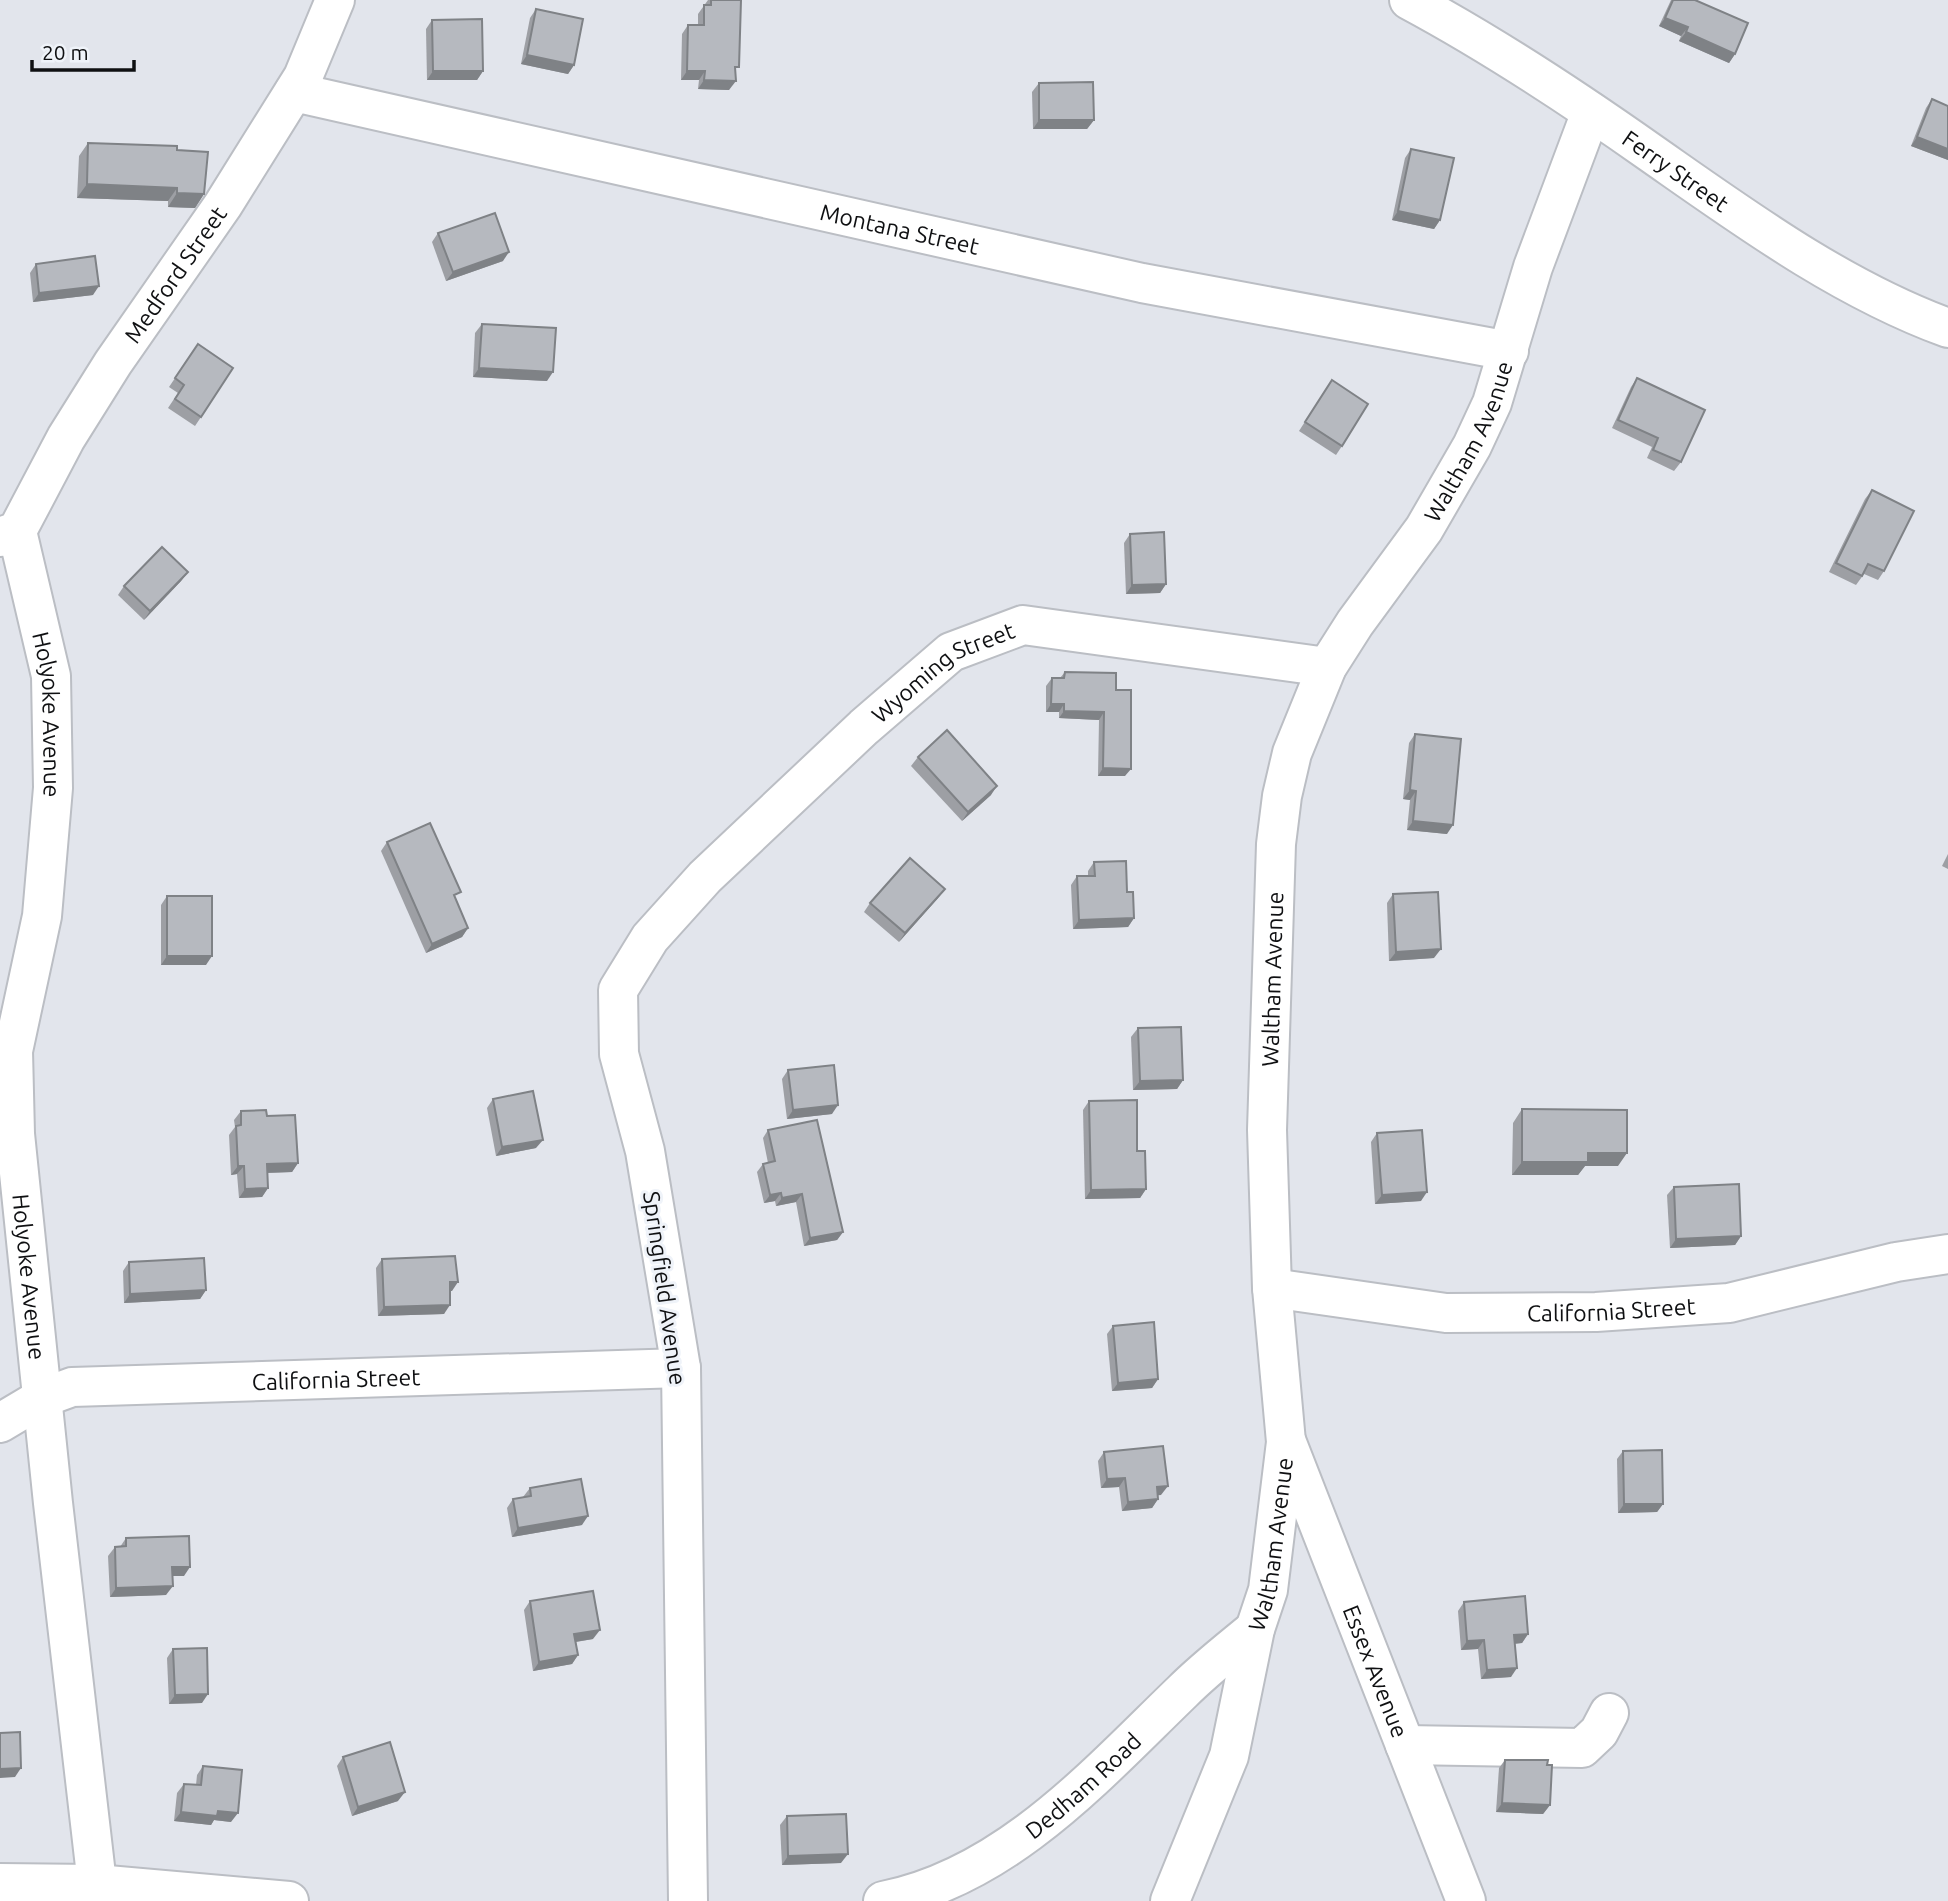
<svg xmlns="http://www.w3.org/2000/svg" width="1948" height="1901" font-family="Ubuntu,sans-serif">
  <style>
    .lines { fill: none; stroke-linecap: round; stroke-linejoin: round }
    .minor-casing { stroke: #bbbec4; stroke-width: 42 }
    .major-casing { stroke: #bbbec4; stroke-width: 42 }
    .minor { stroke: #fff; stroke-width: 38 }
    .major { stroke: #fff; stroke-width: 38 }
    .wall { fill: #9d9fa4 }
    .shaded-wall { fill: #7f8286 }
    .building { fill: #b6b9bf; stroke: #7f8286; stroke-width: 2 }
    .labels { text-anchor: middle; dominant-baseline: central; stroke-width: 6; stroke-linejoin: round; paint-order: stroke }
    .street-label { font-size: 23px; fill: #0f1012; stroke: #eff3f9 }
  </style>
  <rect width="100%" height="100%" fill="#e2e5ec"/>
  <g class="lines">
    <defs>
      <g id="minor">
        <path id="s1" d="M294,92L1142,283L1509,351"/>
        <path id="s2" d="M17,531L51,676L53,788L42,916L13,1051L15,1134L53,1503L99,1901"/>
        <path id="s3" d="M0,537L17,531L66,438L113,363L223,205L303,77L335,0"/>
        <path id="s4" d="M1272,1288L1446,1313L1596,1312L1729,1303L1896,1262L1948,1254"/>
        <path id="s5" d="M0,1423L42,1398L72,1387L681,1368"/>
        <path id="s6" d="M1287,1443L1466,1901"/>
        <polyline points="1405,1745 1582,1748 1599,1732 1609,1713"/>
        <polyline points="0,1883 96,1884 289,1901"/>
        <path id="s7" d="M688,1901L681,1368L645,1151L619,1054L618,990L650,938L705,877L864,727L951,652L1023,625L1327,667"/>
        <path id="s8" d="M883,1901C1006,1877 1097,1774 1182,1692C1205,1669 1231,1649 1255,1629"/>
        <path id="s9" d="M1170,1901L1229,1756L1255,1629L1268,1590L1286,1442L1272,1288L1267,1130L1276,844L1282,796L1292,753L1327,667L1355,623L1424,529L1472,446L1492,403L1533,267L1591,112"/>
      </g>
      <g id="major">
        <path id="s10" d="M1409,0C1493,45 1573,98 1651,153C1744,218 1841,289 1948,328"/>
      </g>
    </defs>
    <use href="#minor" class="minor-casing"/>
    <use href="#major" class="major-casing"/>
    <use href="#minor" class="minor"/>
    <use href="#major" class="major"/>
  </g>
  <g class="wall">
    <polygon points="708,0 741,0 735,72 729,90 698,89 699,80 681,80 682,34 688,25 698,25 698,14"/>
    <polygon points="1671,0 1695,0 1735,54 1729,63 1679,41 1681,36 1659,26"/>
    <polygon points="536,9 574,65 568,74 521,64 530,18"/>
    <polygon points="432,20 483,71 477,80 427,80 426,29"/>
    <polygon points="1039,83 1094,120 1087,129 1033,129 1032,92"/>
    <polygon points="1932,99 1948,106 1948,160 1911,146 1926,108"/>
    <polygon points="88,143 177,150 204,194 195,208 168,207 168,201 77,198 79,156"/>
    <polygon points="1411,149 1440,220 1434,229 1392,220 1405,158"/>
    <polygon points="438,233 503,261 446,281 432,242"/>
    <polygon points="36,264 93,295 33,302 30,273"/>
    <polygon points="482,324 547,381 473,377 475,333"/>
    <polygon points="198,344 201,417 195,426 168,408 178,393 169,387"/>
    <polygon points="1637,378 1681,462 1674,471 1647,458 1652,447 1612,428 1631,387"/>
    <polygon points="1326,389 1342,446 1336,455 1299,431"/>
    <polygon points="1872,490 1884,571 1878,580 1864,574 1856,585 1829,572 1865,499"/>
    <polygon points="1130,534 1166,584 1160,593 1126,594 1124,543"/>
    <polygon points="188,572 181,581 144,620 118,595 124,586"/>
    <polygon points="1065,672 1116,690 1125,776 1098,776 1099,720 1059,718 1059,712 1046,712 1046,686 1052,678 1060,678"/>
    <polygon points="1415,734 1447,834 1407,830 1410,800 1403,799 1409,743"/>
    <polygon points="918,757 991,795 962,821 911,766"/>
    <polygon points="387,842 468,928 462,937 426,953 381,851"/>
    <polygon points="1948,854 1948,869 1942,866"/>
    <polygon points="1094,862 1127,892 1134,918 1128,927 1073,929 1071,885 1077,876 1088,876 1088,871"/>
    <polygon points="1393,894 1434,958 1389,961 1387,903"/>
    <polygon points="167,896 206,965 161,965 161,905"/>
    <polygon points="938,898 899,942 864,912 870,903"/>
    <polygon points="1138,1028 1183,1080 1177,1089 1133,1090 1131,1037"/>
    <polygon points="788,1070 832,1114 787,1119 782,1079"/>
    <polygon points="493,1099 536,1148 496,1156 487,1108"/>
    <polygon points="1089,1101 1137,1151 1146,1189 1140,1198 1085,1199 1083,1110"/>
    <polygon points="1522,1109 1618,1166 1585,1166 1578,1175 1512,1175 1513,1123"/>
    <polygon points="241,1111 267,1116 298,1163 292,1172 268,1173 268,1188 262,1197 239,1198 237,1174 231,1175 229,1135 235,1127 234,1120"/>
    <polygon points="768,1130 843,1232 837,1240 804,1246 796,1202 776,1206 775,1201 764,1203 757,1172 763,1164 768,1163 763,1138"/>
    <polygon points="1377,1133 1421,1201 1375,1204 1371,1142"/>
    <polygon points="1674,1187 1741,1236 1735,1245 1670,1248 1667,1195"/>
    <polygon points="382,1259 452,1291 450,1291 444,1314 378,1316 376,1268"/>
    <polygon points="129,1262 206,1290 200,1299 124,1303 123,1271"/>
    <polygon points="1113,1326 1158,1379 1152,1388 1112,1391 1107,1334"/>
    <polygon points="1623,1451 1663,1504 1657,1512 1618,1513 1617,1459"/>
    <polygon points="1104,1452 1161,1495 1158,1495 1158,1499 1152,1508 1122,1511 1119,1487 1101,1488 1098,1461"/>
    <polygon points="530,1488 582,1525 512,1537 507,1508 513,1499 523,1497"/>
    <polygon points="126,1538 184,1576 172,1576 166,1595 110,1597 108,1556 115,1547 120,1547"/>
    <polygon points="530,1601 593,1639 576,1642 578,1655 572,1664 533,1671 524,1610"/>
    <polygon points="1464,1602 1528,1634 1522,1643 1515,1644 1511,1677 1481,1679 1478,1649 1461,1650 1458,1611"/>
    <polygon points="173,1649 202,1703 169,1704 167,1658"/>
    <polygon points="343,1757 398,1801 352,1816 337,1766"/>
    <polygon points="1505,1760 1547,1765 1550,1805 1543,1814 1496,1812 1499,1768"/>
    <polygon points="203,1766 231,1822 214,1820 211,1825 174,1821 177,1793 184,1784 196,1785 197,1775"/>
    <polygon points="787,1816 841,1863 782,1865 780,1825"/>
  </g>
  <g class="shaded-wall">
    <polygon points="1665,18 1688,27 1681,36 1659,26"/>
    <polygon points="1686,32 1735,54 1729,63 1679,41"/>
    <polygon points="527,55 574,65 568,74 521,64"/>
    <polygon points="433,71 483,71 477,80 427,80"/>
    <polygon points="687,71 705,71 699,80 681,80"/>
    <polygon points="704,80 736,81 729,90 698,89"/>
    <polygon points="1039,120 1094,120 1087,129 1033,129"/>
    <polygon points="1917,137 1948,149 1948,160 1911,146"/>
    <polygon points="87,184 177,188 168,201 77,198"/>
    <polygon points="177,193 204,194 195,208 168,207"/>
    <polygon points="1398,211 1440,220 1434,229 1392,220"/>
    <polygon points="509,252 503,261 446,281 453,272"/>
    <polygon points="99,286 93,295 33,302 39,293"/>
    <polygon points="479,368 553,372 547,381 473,377"/>
    <polygon points="188,572 181,581 144,620 150,611"/>
    <polygon points="1166,584 1160,593 1126,594 1132,585"/>
    <polygon points="1051,704 1064,704 1059,712 1046,712"/>
    <polygon points="1064,711 1104,712 1099,720 1059,718"/>
    <polygon points="1103,768 1131,769 1125,776 1098,776"/>
    <polygon points="997,786 991,795 962,821 968,812"/>
    <polygon points="1410,790 1416,791 1410,800 1403,799"/>
    <polygon points="1413,821 1453,825 1447,834 1407,830"/>
    <polygon points="945,889 938,898 899,942 905,933"/>
    <polygon points="1134,918 1128,927 1073,929 1079,920"/>
    <polygon points="468,928 462,937 426,953 432,944"/>
    <polygon points="1441,949 1434,958 1389,961 1396,952"/>
    <polygon points="167,956 212,956 206,965 161,965"/>
    <polygon points="1183,1080 1177,1089 1133,1090 1140,1081"/>
    <polygon points="838,1105 832,1114 787,1119 793,1110"/>
    <polygon points="543,1140 536,1148 496,1156 502,1147"/>
    <polygon points="1588,1153 1627,1153 1618,1166 1585,1166 1578,1175 1512,1175 1522,1162"/>
    <polygon points="298,1163 292,1172 261,1173 267,1164"/>
    <polygon points="238,1166 244,1166 237,1174 231,1175"/>
    <polygon points="268,1188 262,1197 239,1198 245,1189"/>
    <polygon points="1146,1189 1140,1198 1085,1199 1091,1190"/>
    <polygon points="1427,1192 1421,1201 1375,1204 1382,1195"/>
    <polygon points="781,1193 775,1201 764,1203 770,1195"/>
    <polygon points="802,1194 796,1202 776,1206 782,1198"/>
    <polygon points="843,1232 837,1240 804,1246 810,1238"/>
    <polygon points="1741,1236 1735,1245 1670,1248 1676,1239"/>
    <polygon points="450,1282 458,1282 452,1291 444,1291"/>
    <polygon points="206,1290 200,1299 124,1303 130,1294"/>
    <polygon points="450,1305 444,1314 378,1316 384,1307"/>
    <polygon points="1158,1379 1152,1388 1112,1391 1118,1383"/>
    <polygon points="1125,1478 1119,1487 1101,1488 1107,1479"/>
    <polygon points="1168,1486 1161,1495 1151,1496 1157,1487"/>
    <polygon points="1158,1499 1152,1508 1122,1511 1128,1502"/>
    <polygon points="1624,1504 1663,1504 1657,1512 1618,1513"/>
    <polygon points="588,1516 582,1525 512,1537 518,1528"/>
    <polygon points="172,1567 190,1567 184,1576 166,1576"/>
    <polygon points="173,1586 166,1595 110,1597 116,1588"/>
    <polygon points="600,1630 593,1639 568,1643 574,1634"/>
    <polygon points="1528,1634 1522,1643 1508,1644 1514,1635"/>
    <polygon points="1484,1640 1478,1649 1461,1650 1467,1641"/>
    <polygon points="578,1655 572,1664 533,1671 539,1662"/>
    <polygon points="1517,1668 1511,1677 1481,1679 1487,1670"/>
    <polygon points="208,1694 202,1703 169,1704 175,1695"/>
    <polygon points="21,1768 15,1777 0,1778 0,1769"/>
    <polygon points="405,1792 398,1801 352,1816 358,1807"/>
    <polygon points="1502,1803 1550,1805 1543,1814 1496,1812"/>
    <polygon points="218,1811 238,1813 231,1822 214,1820 211,1825 174,1821 181,1812"/>
    <polygon points="848,1854 841,1863 782,1865 788,1856"/>
  </g>
  <g class="building">
    <polygon points="711,0 741,0 739,67 735,67 736,81 704,80 705,71 687,71 688,25 704,25 704,5 711,5"/>
    <polygon points="1673,0 1695,0 1748,23 1735,54 1686,32 1688,27 1665,18"/>
    <polygon points="536,9 583,19 574,65 527,55"/>
    <polygon points="482,19 483,71 433,71 432,20"/>
    <polygon points="1093,82 1094,120 1039,120 1039,83"/>
    <polygon points="1932,99 1948,106 1948,149 1917,137"/>
    <polygon points="88,143 177,146 177,150 208,152 204,194 177,193 177,188 87,184"/>
    <polygon points="1411,149 1454,158 1440,220 1398,211"/>
    <polygon points="495,213 509,252 453,272 438,233"/>
    <polygon points="95,256 99,286 39,293 36,264"/>
    <polygon points="482,324 556,328 553,372 479,368"/>
    <polygon points="198,344 233,368 201,417 175,399 184,385 175,378"/>
    <polygon points="1637,378 1705,410 1681,462 1653,450 1658,438 1618,420"/>
    <polygon points="1332,380 1368,404 1342,446 1305,422"/>
    <polygon points="1872,490 1914,511 1884,571 1868,564 1862,576 1836,563"/>
    <polygon points="1164,532 1166,584 1132,585 1130,534"/>
    <polygon points="162,547 188,572 150,611 124,586"/>
    <polygon points="1065,672 1116,673 1116,690 1131,690 1131,769 1103,768 1104,712 1064,711 1064,704 1051,704 1052,678 1064,678"/>
    <polygon points="947,730 997,786 968,812 918,757"/>
    <polygon points="1415,734 1461,739 1453,825 1413,821 1416,791 1410,790"/>
    <polygon points="430,823 461,892 454,895 468,928 432,944 387,842"/>
    <polygon points="910,858 945,889 905,933 870,903"/>
    <polygon points="1126,861 1127,892 1133,892 1134,918 1079,920 1077,876 1095,876 1094,862"/>
    <polygon points="1438,892 1441,949 1396,952 1393,894"/>
    <rect x="167" y="896" width="45" height="60"/>
    <polygon points="1181,1027 1183,1080 1140,1081 1138,1028"/>
    <polygon points="834,1065 838,1105 793,1110 788,1070"/>
    <polygon points="533,1091 543,1140 502,1147 493,1099"/>
    <polygon points="1137,1100 1137,1151 1145,1151 1146,1189 1091,1190 1089,1101"/>
    <polygon points="1522,1109 1627,1110 1627,1153 1588,1153 1588,1162 1522,1162"/>
    <polygon points="266,1110 267,1116 295,1115 298,1163 267,1164 268,1188 245,1189 244,1166 238,1166 236,1126 241,1125 241,1111"/>
    <polygon points="817,1120 843,1232 810,1238 802,1194 782,1198 781,1193 770,1195 763,1164 775,1161 768,1130"/>
    <polygon points="1422,1130 1427,1192 1382,1195 1377,1133"/>
    <polygon points="1739,1184 1741,1236 1676,1239 1674,1187"/>
    <polygon points="455,1256 458,1282 450,1282 450,1305 384,1307 382,1259"/>
    <polygon points="204,1258 206,1290 130,1294 129,1262"/>
    <polygon points="1154,1322 1158,1379 1118,1383 1113,1326"/>
    <polygon points="1163,1446 1168,1486 1157,1487 1158,1499 1128,1502 1125,1478 1107,1479 1104,1452"/>
    <polygon points="1662,1450 1663,1504 1624,1504 1623,1451"/>
    <polygon points="581,1479 588,1516 518,1528 513,1499 531,1496 530,1488"/>
    <polygon points="189,1536 190,1567 172,1567 173,1586 116,1588 115,1547 126,1546 126,1538"/>
    <polygon points="593,1591 600,1630 574,1634 578,1655 539,1662 530,1601"/>
    <polygon points="1525,1596 1528,1634 1514,1635 1517,1668 1487,1670 1484,1640 1467,1641 1464,1602"/>
    <polygon points="207,1648 208,1694 175,1695 173,1649"/>
    <polygon points="20,1732 21,1768 0,1769 0,1733"/>
    <polygon points="390,1742 405,1792 358,1807 343,1757"/>
    <polygon points="1505,1760 1548,1760 1547,1765 1552,1765 1550,1805 1502,1803"/>
    <polygon points="203,1766 242,1770 238,1813 218,1811 217,1816 181,1812 184,1784 201,1785"/>
    <polygon points="846,1814 848,1854 788,1856 787,1816"/>
  </g>
  <g class="labels">
    <g class="street-label">
      <text stroke="none"><textPath href="#s10" startOffset="317">Ferry Street</textPath></text>
      <text stroke="none"><textPath href="#s1" startOffset="621">Montana Street</textPath></text>
      <text stroke="none"><textPath href="#s3" startOffset="320">Medford Street</textPath></text>
      <text stroke="none"><textPath href="#s9" startOffset="1528">Waltham Avenue</textPath></text>
      <text stroke="none"><textPath href="#s7" startOffset="1377">Wyoming Street</textPath></text>
      <text stroke="none"><textPath href="#s2" startOffset="187">Holyoke Avenue</textPath></text>
      <text stroke="none"><textPath href="#s9" startOffset="940">Waltham Avenue</textPath></text>
      <text stroke="none"><textPath href="#s2" startOffset="754">Holyoke Avenue</textPath></text>
      <text transform="translate(665 1288) rotate(82)">Springfield Avenue</text>
      <text stroke="none"><textPath href="#s4" startOffset="341">California Street</textPath></text>
      <text stroke="none"><textPath href="#s5" startOffset="345">California Street</textPath></text>
      <text stroke="none"><textPath href="#s9" startOffset="373">Waltham Avenue</textPath></text>
      <text stroke="none"><textPath href="#s6" startOffset="245">Essex Avenue</textPath></text>
      <text stroke="none"><textPath href="#s8" startOffset="234">Dedham Road</textPath></text>
    </g>
  </g>
  <path d="M32 60v10h102v-10" fill="none" stroke="#0f1012" stroke-width="3.5"/>
  <text x="42" y="60" font-size="21" fill="#0f1012" stroke="#eff3f9" stroke-width="5" paint-order="stroke">20 m</text>
</svg>
